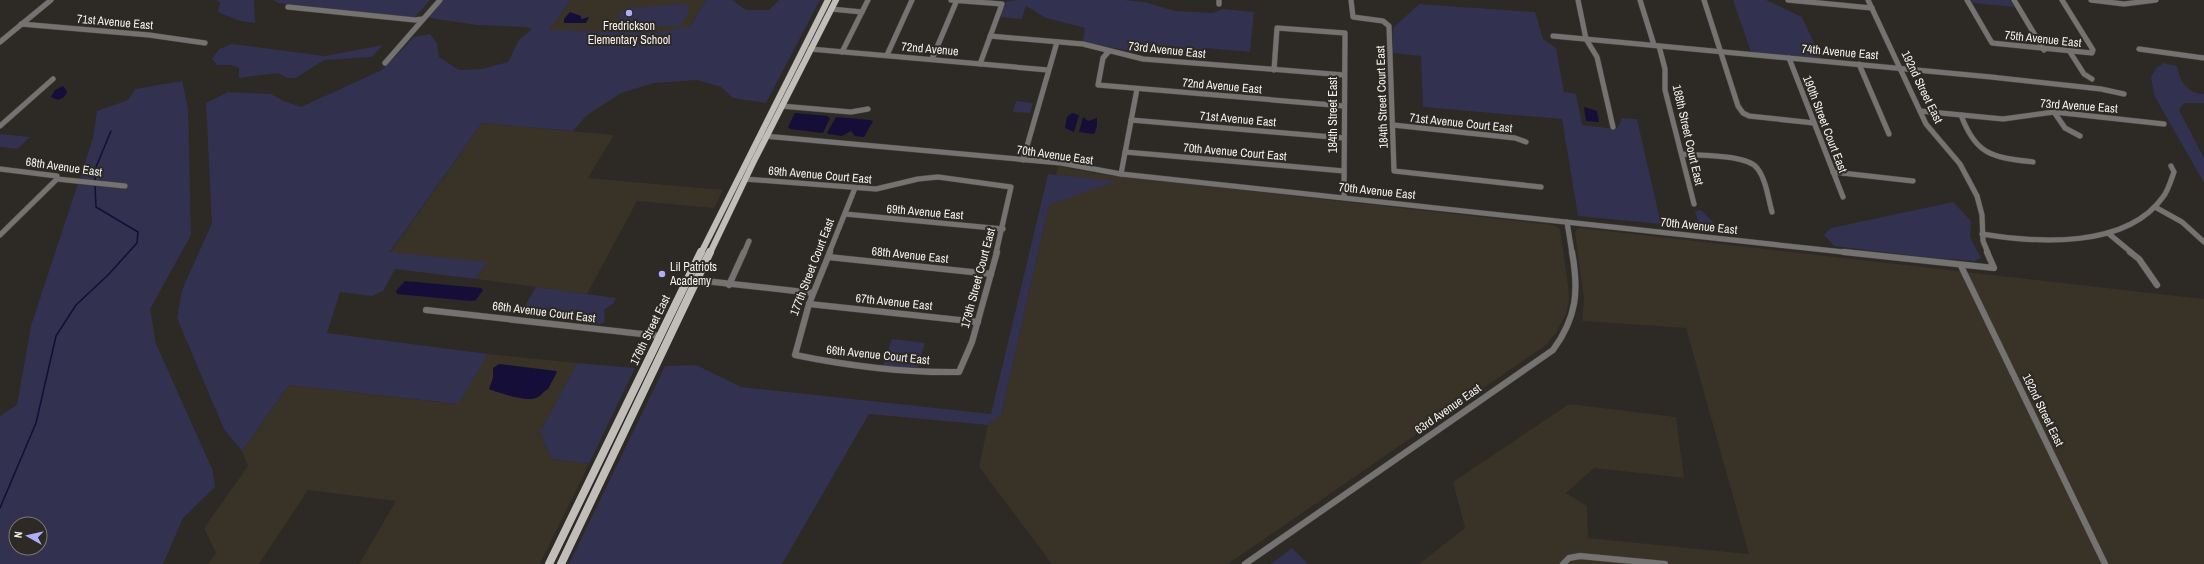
<svg xmlns="http://www.w3.org/2000/svg" width="2204" height="564" font-family="'Archivo Narrow',sans-serif">
  <style>
    .built { fill: #383227 }
    .green { fill: #323150; fill-rule: evenodd }
    .water { fill: #150e38 }
    .lines { fill: none; stroke-linecap: round; stroke-linejoin: round }
    .stream { stroke: #150e38; stroke-width: 1.5 }
    .minor-far1-casing { stroke: #494540; stroke-width: 6 }
    .minor-casing { stroke: #494540; stroke-width: 7 }
    .major-far1-casing { stroke: #494540; stroke-width: 7 }
    .major-casing { stroke: #494540; stroke-width: 8 }
    .minor-far1 { stroke: #757371; stroke-width: 5 }
    .minor { stroke: #757371; stroke-width: 6 }
    .major-far1 { stroke: #c1bdb8; stroke-width: 6 }
    .major { stroke: #c1bdb8; stroke-width: 8 }
    .poi-dot { fill: #afaefa; stroke: #2d2924; stroke-width: 1.5 }
    .labels { text-anchor: middle; dominant-baseline: central; stroke-width: 4; stroke-linejoin: round; paint-order: stroke }
    .street-label { font-size: 12px; fill: #f3f0ed; stroke: #2d2924 }
    .poi-label { font-size: 12px; fill: #f3f0ed; stroke: #2d2924 }
  </style>
  <rect width="100%" height="100%" fill="#2d2924"/>
  <g class="built">
    <polygon points="571,0 706,0 679,43 548,30"/>
    <polygon points="482,123 614,135 588,178 723,190 714,208 637,201 587,294 476,279 486,263 390,253"/>
    <polygon points="1058,166 1099,174 1553,225 1560,229 1568,285 1569,300 1566,314 1556,333 1546,345 1228,564 1052,564 979,467 988,425 1001,414"/>
    <polygon points="1581,228 2204,299 2204,564 1419,564 1465,528 1453,482 1569,404 1676,417 1684,478 1594,468 1566,493 1587,506 1588,538 1749,554 1686,328 1582,321 1584,298 1575,233 1577,229"/>
    <polygon points="488,354 577,363 540,432 552,459 589,464 540,564 359,564 396,501 308,490 259,564 208,564 216,553 204,528 248,466 242,451 289,385 457,404"/>
  </g>
  <g class="green">
    <polygon points="216,0 254,0 255,23 240,21 218,12 220,2"/>
    <polygon points="273,0 430,0 414,18 278,3"/>
    <polygon points="443,0 571,0 549,30 656,33 690,26 706,0 732,0 746,10 769,10 779,0 820,0 766,103 733,98 721,87 697,80 654,83 621,93 586,116 573,131 482,123 390,252 487,262 476,279 395,269 383,291 372,296 340,292 327,333 488,354 458,404 289,385 242,451 224,429 177,318 182,290 212,223 206,103 228,92 271,94 284,101 301,107 382,70 414,37 430,34 437,43 439,57 459,70 482,69 508,62 519,40 532,29 526,27 477,25 430,18 430,15"/>
    <polygon points="1017,0 1124,0 1144,2 1175,11 1213,13 1223,9 1254,12 1250,52 1205,48 1204,58 1140,53 1083,42 1085,28 1046,18 1026,6 1022,19 1000,17 1003,8 1006,6 1005,2"/>
    <polygon points="1733,0 1766,0 1802,17 1821,58 1751,52"/>
    <polygon points="1971,0 2010,0 2014,7 1973,3"/>
    <polygon points="685,4 688,5 688,14 680,26 626,27 618,17 626,8"/>
    <polygon points="1419,4 1535,12 1543,39 1556,48 1564,92 1576,94 1582,125 1616,129 1621,122 1621,118 1637,119 1661,224 1578,216 1562,119 1423,107 1421,56 1393,53 1393,28"/>
    <polygon points="232,44 325,56 383,45 372,57 324,60 296,78 287,78 278,73 239,78 239,68 231,65 217,65 212,59 219,49"/>
    <path d="M2164,63L2177,66C2180,82 2187,93 2204,94V103H2184L2179,110L2204,158V183L2154,95L2151,77L2157,67Z"/>
    <path d="M182,81L188,108L191,235L150,309L156,344L213,471L215,487L183,518L163,564H0V416L17,405L31,326L93,138L97,111L128,100L135,89ZM16,524H40V548H16Z"/>
    <polygon points="1016,101 1033,103 1030,113 1013,112"/>
    <polygon points="0,134 30,137 17,149 0,147"/>
    <polygon points="1048,174 1116,181 1049,205 1001,415 988,425 869,414 782,564 569,564 665,366 696,365 741,387 991,414"/>
    <polygon points="1953,202 1971,221 1970,237 1981,258 1974,261 1924,257 1834,246 1824,235 1831,228"/>
    <polygon points="1701,210 1715,224 1711,228 1700,227 1695,211"/>
    <polygon points="536,287 616,298 614,303 604,310 605,322 600,324 522,311"/>
    <polygon points="892,339 925,343 917,370 883,367"/>
    <polygon points="577,363 635,368 589,464 552,459 540,432"/>
    <polygon points="1292,548 1308,564 1271,564"/>
  </g>
  <g class="water">
    <polygon points="570,12 581,16 581,19 589,17 586,23 564,23 564,19"/>
    <polygon points="63,86 67,92 64,97 58,100 51,97 55,90"/>
    <polygon points="1584,107 1597,111 1599,122 1586,121"/>
    <polygon points="795,113 827,116 830,118 823,133 790,129 788,127"/>
    <polygon points="1072,113 1079,115 1074,132 1065,128 1067,117"/>
    <polygon points="836,117 870,120 873,121 864,137 855,136 851,131 842,136 829,134 827,133"/>
    <polygon points="1083,117 1088,121 1097,118 1097,126 1094,134 1079,132"/>
    <polygon points="405,281 481,288 483,290 476,300 471,301 397,294 396,291"/>
    <path d="M499,364L556,371L557,372L548,389C543,391 542,396 536,398C525,402 500,393 489,389L493,378V368Z"/>
  </g>
  <g class="lines">
    <g class="stream">
      <polyline points="95,181 96,167 111,131"/>
      <polyline points="0,508 36,423 56,336 76,305 108,275 137,243 138,232 96,207 95,185"/>
    </g>
    <defs>
      <g id="minor-far1">
        <polyline points="951,0 1002,4 980,64"/>
        <polyline points="1219,0 1219,4"/>
        <polyline points="1351,0 1353,17 1383,21 1389,26 1394,171 1541,187"/>
        <polyline points="1578,0 1586,39 1597,57 1613,127"/>
        <polyline points="1640,0 1654,45"/>
        <polyline points="1704,0 1738,106 1743,113 1749,116 1814,123"/>
        <polyline points="1788,0 1872,8"/>
        <polyline points="1868,0 1926,124 1960,164 1977,196 1982,215 1983,241 1988,253"/>
        <polyline points="1967,0 1992,43 2092,53 2093,50 2062,0"/>
        <polyline points="2014,0 2044,50"/>
        <polyline points="2091,0 2124,4 2156,0"/>
        <polyline points="288,7 415,20 423,19"/>
        <polyline points="831,9 862,12"/>
        <polyline points="21,24 149,35 205,43"/>
        <polyline points="990,36 1083,44 1143,59 1344,75"/>
        <polyline points="1553,36 1991,77 2101,89 2124,94"/>
        <polyline points="0,42 51,0"/>
        <polyline points="1659,46 1665,69 1665,90 1694,204"/>
        <polyline points="810,49 1048,70"/>
        <polyline points="2139,49 2204,58"/>
        <polyline points="1109,51 1103,58 1098,85 1344,106"/>
        <polyline points="842,52 868,0"/>
        <polyline points="2070,52 2084,74 2092,79"/>
        <polyline points="887,55 912,0"/>
        <polyline points="1789,58 1843,197"/>
        <polyline points="932,59 957,0"/>
        <polyline points="385,63 440,0"/>
        <polyline points="1859,64 1889,134"/>
        <polyline points="1274,70 1277,28 1345,33 1344,197"/>
        <polyline points="781,106 851,112 868,109"/>
        <polyline points="1920,111 2003,119 2054,112 2164,124"/>
        <polyline points="2054,112 2065,128 2080,136"/>
        <path d="M1961,115C1976,156 1993,157 2033,162"/>
        <polyline points="1131,120 1344,138"/>
        <polyline points="1393,125 1515,138 1526,142"/>
        <polyline points="0,126 53,79"/>
        <polyline points="764,136 1061,163 1121,174 1853,253"/>
        <polyline points="1125,152 1344,171"/>
        <path d="M1682,154C1699,156 1746,154 1757,168C1766,179 1768,198 1772,212"/>
        <polyline points="1023,160 1057,42"/>
        <polyline points="0,169 57,176 57,179 125,186"/>
        <polyline points="1833,172 1913,181"/>
        <polyline points="1121,174 1137,89"/>
        <polyline points="745,179 876,189 918,179 938,177 1011,187 996,253"/>
        <polyline points="2155,207 2182,222 2204,242"/>
        <polyline points="845,214 1003,229"/>
        <polyline points="1567,222 1572,253"/>
        <polyline points="2108,233 2132,253"/>
        <path d="M1982,234C2037,243 2126,249 2163,197C2168,191 2171,180 2174,172L2171,166"/>
        <polyline points="0,235 57,179"/>
        <polyline points="744,253 749,241"/>
        <polyline points="829,253 855,188"/>
      </g>
      <g id="minor">
        <path d="M830,252L809,304L795,355C849,366 903,373 959,372L972,342L997,252"/>
        <polyline points="1844,252 1994,268 1987,252"/>
        <polyline points="2130,252 2139,259 2157,285"/>
        <polyline points="828,257 991,274"/>
        <polyline points="1961,266 2105,564"/>
        <polyline points="696,280 813,293"/>
        <polyline points="729,285 744,252"/>
        <polyline points="809,304 978,322"/>
        <polyline points="426,310 660,336"/>
        <path d="M1245,564L1553,350C1577,317 1579,291 1572,252"/>
        <polyline points="1563,564 1569,558 1580,556 1665,564"/>
      </g>
      <g id="major-far1">
        <polyline points="701,253 828,0"/>
        <polyline points="710,253 753,163 836,0"/>
      </g>
      <g id="major">
        <polyline points="549,564 701,252"/>
        <polyline points="561,564 710,252"/>
      </g>
    </defs>
    <use href="#minor-far1" class="minor-far1-casing"/>
    <use href="#minor" class="minor-casing"/>
    <use href="#major-far1" class="major-far1-casing"/>
    <use href="#major" class="major-casing"/>
    <use href="#minor-far1" class="minor-far1"/>
    <use href="#minor" class="minor"/>
    <use href="#major-far1" class="major-far1"/>
    <use href="#major" class="major"/>
  </g>
  <g class="poi-dot">
    <circle cx="629" cy="13" r="4"/>
    <circle cx="662" cy="274" r="4"/>
  </g>
  <g class="labels">
    <g class="street-label">
      <text transform="translate(115 22) rotate(5)">71st Avenue East</text>
      <text transform="translate(2043 39) rotate(6)">75th Avenue East</text>
      <text transform="translate(930 49) rotate(5)">72nd Avenue</text>
      <text transform="translate(1167 50) rotate(6)">73rd Avenue East</text>
      <text transform="translate(1840 52) rotate(5)">74th Avenue East</text>
      <text transform="translate(1222 86) rotate(5)">72nd Avenue East</text>
      <text transform="translate(1922 87) rotate(64)">192nd Street East</text>
      <text transform="translate(1382 97) rotate(-92)">184th Street Court East</text>
      <text transform="translate(2079 106) rotate(4)">73rd Avenue East</text>
      <text transform="translate(1333 115) rotate(-90)">184th Street East</text>
      <text transform="translate(1238 119) rotate(5)">71st Avenue East</text>
      <text transform="translate(1461 123) rotate(6)">71st Avenue Court East</text>
      <text transform="translate(1825 124) rotate(69)">190th Street Court East</text>
      <text transform="translate(1688 135) rotate(77)">188th Street Court East</text>
      <text transform="translate(1235 152) rotate(5)">70th Avenue Court East</text>
      <text transform="translate(1055 155) rotate(8)">70th Avenue East</text>
      <text transform="translate(64 167) rotate(8)">68th Avenue East</text>
      <text transform="translate(820 175) rotate(5)">69th Avenue Court East</text>
      <text transform="translate(1377 191) rotate(6)">70th Avenue East</text>
      <text transform="translate(925 212) rotate(5)">69th Avenue East</text>
      <text transform="translate(1699 226) rotate(6)">70th Avenue East</text>
      <text transform="translate(910 255) rotate(6)">68th Avenue East</text>
      <text transform="translate(812 267) rotate(-69)">177th Street Court East</text>
      <text transform="translate(978 278) rotate(-75)">179th Street Court East</text>
      <text transform="translate(894 302) rotate(6)">67th Avenue East</text>
      <text transform="translate(544 312) rotate(7)">66th Avenue Court East</text>
      <text transform="translate(650 330) rotate(-64)">176th Street East</text>
      <text transform="translate(878 355) rotate(6)">66th Avenue Court East</text>
      <text transform="translate(1448 409) rotate(-35)">63rd Avenue East</text>
      <text transform="translate(2043 410) rotate(64)">192nd Street East</text>
    </g>
    <g class="poi-label">
      <text x="629" y="26">Fredrickson<tspan x="629" dy="14">Elementary School</tspan></text>
      <text x="670" y="267" text-anchor="start">Lil Patriots<tspan x="670" dy="14">Academy</tspan></text>
    </g>
  </g>
  <g transform="translate(28 536) rotate(278)"><circle r="19" fill="#2d2924" stroke="#7c7974"/>
  <path d="M0-3L7 15L0 10L-7 15Z" fill="#afaefa"/>
  <text y="-6" font-size="11" font-weight="bold" text-anchor="middle" fill="#f3f0ed">N</text>
  </g>
</svg>
